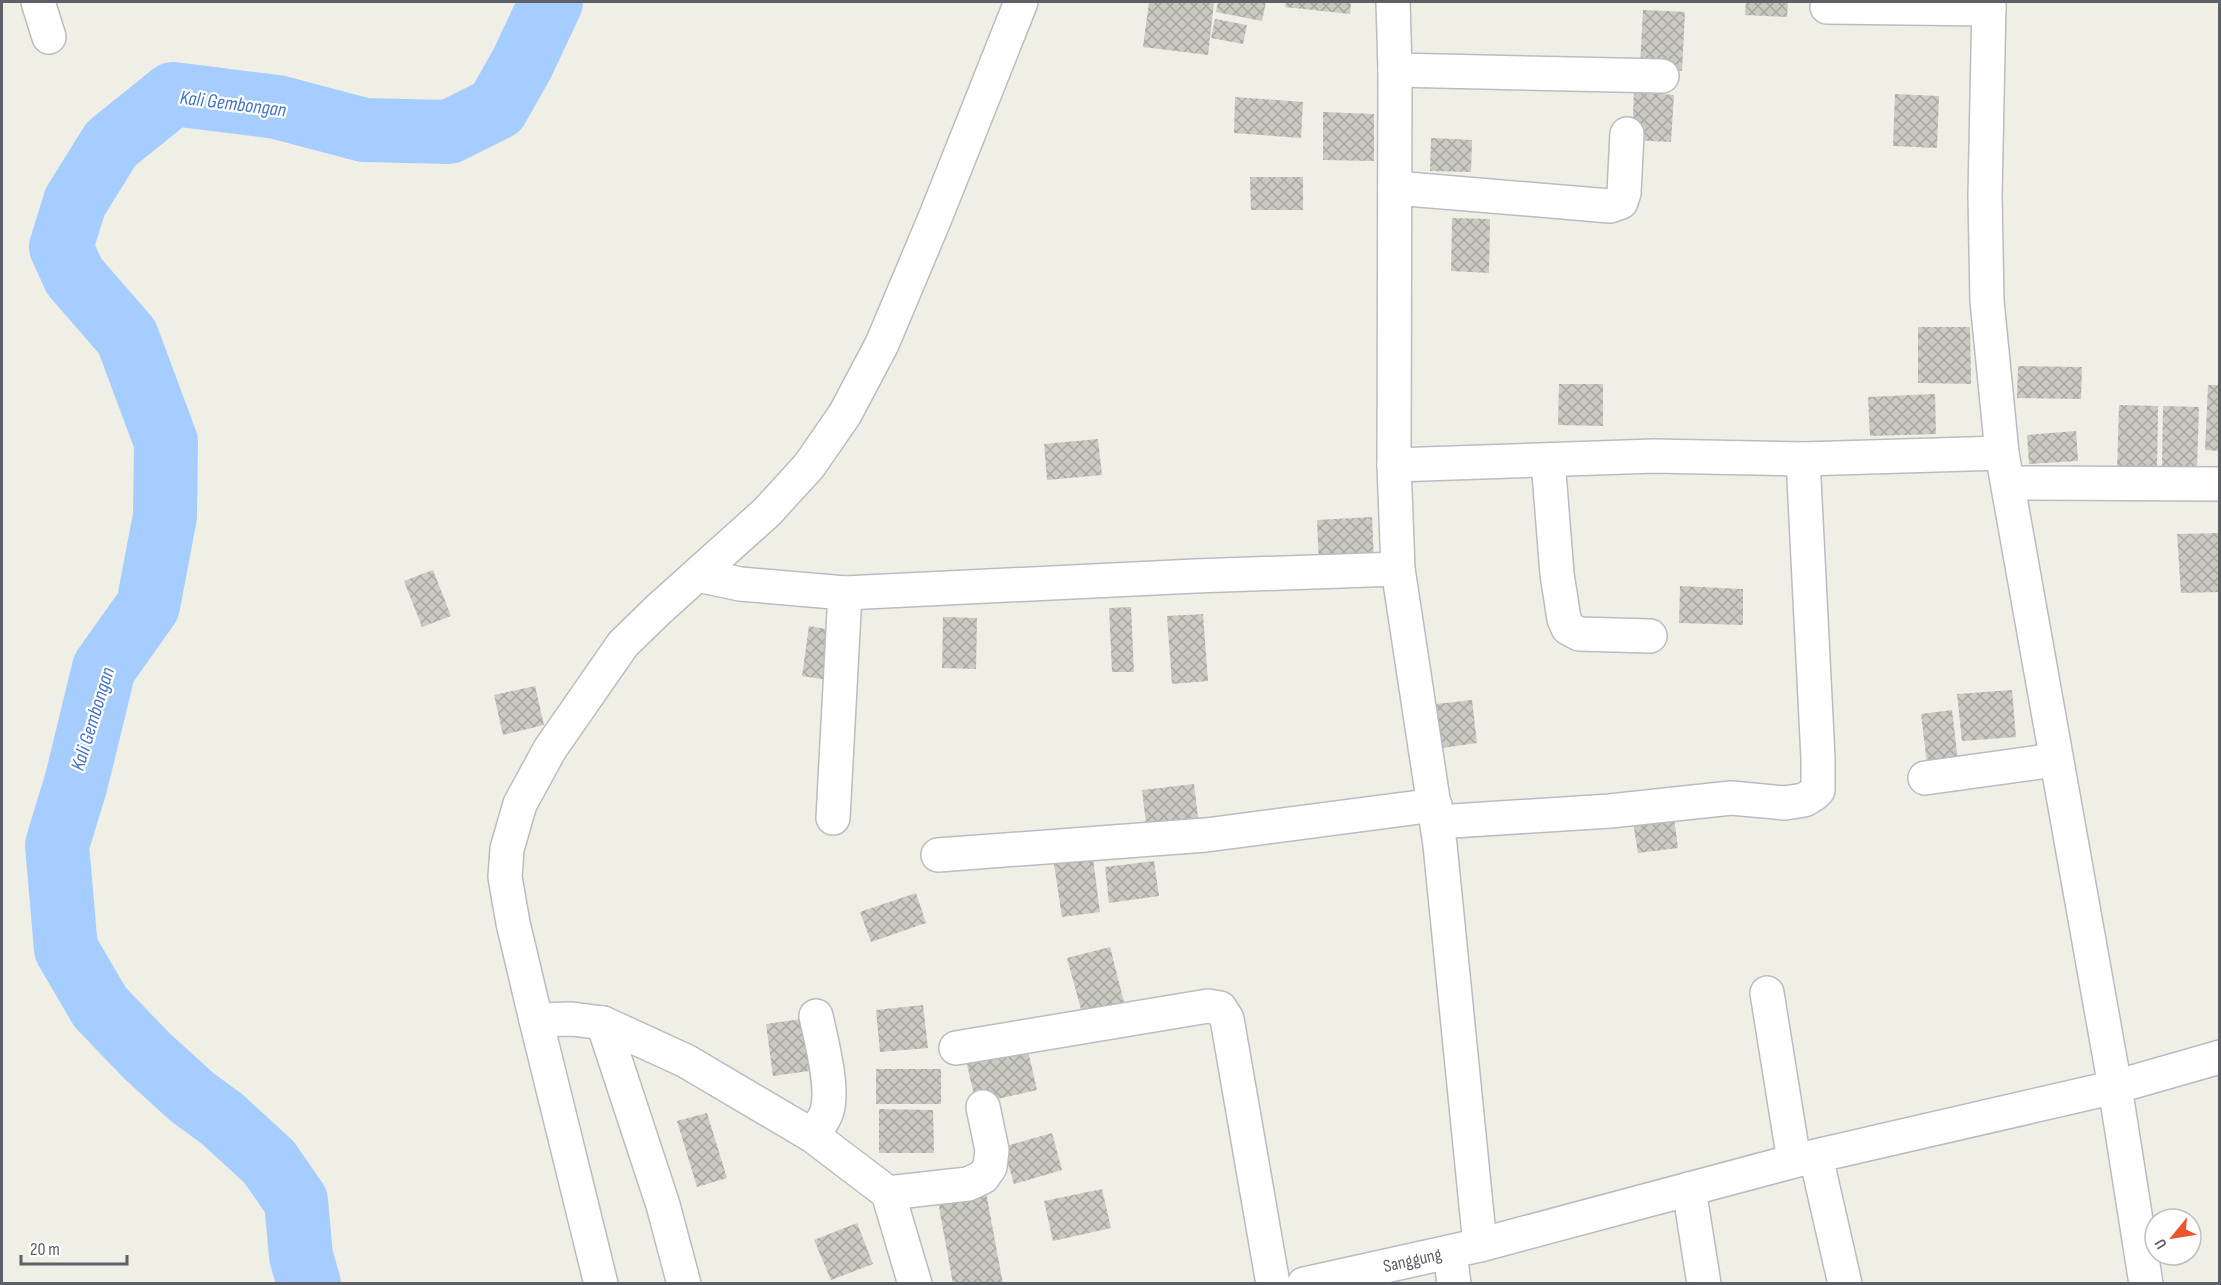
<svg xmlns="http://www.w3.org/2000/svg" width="2221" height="1285" font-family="'Sofia Sans Condensed',sans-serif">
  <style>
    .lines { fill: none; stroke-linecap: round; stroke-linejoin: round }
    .river { stroke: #a6cdff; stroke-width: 64 }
    .building { fill: url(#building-cross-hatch) }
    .minor-casing { stroke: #babcc1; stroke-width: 36 }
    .minor { stroke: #fff; stroke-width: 33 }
    .labels { text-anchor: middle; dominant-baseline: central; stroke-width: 4.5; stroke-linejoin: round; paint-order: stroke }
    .street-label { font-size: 18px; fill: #5d6066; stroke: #fff }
    .water-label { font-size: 20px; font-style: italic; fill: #4474c6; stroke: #fff }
  </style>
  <defs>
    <pattern id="building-cross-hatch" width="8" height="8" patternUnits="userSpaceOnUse" patternTransform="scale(1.5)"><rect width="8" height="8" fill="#cac9c2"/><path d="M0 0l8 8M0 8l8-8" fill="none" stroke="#a7a7a1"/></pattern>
  </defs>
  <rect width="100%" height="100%" fill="#f0efe5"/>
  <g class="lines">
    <polyline class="river" points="309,1284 301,1256 296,1201 269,1162 222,1119 192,1097 147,1056 100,1007 66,949 57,845 76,783 104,668 148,606 165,516 166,442 127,337 74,276 61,247 75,202 111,144 173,94 277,107 364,130 449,132 497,108 522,64 551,2"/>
  </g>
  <g class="building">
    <polygon points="1149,2 1214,2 1208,55 1143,47"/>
    <polygon points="1218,2 1266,2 1262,21 1216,12"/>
    <polygon points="1286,2 1351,2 1350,14 1285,7"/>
    <polygon points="1746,2 1788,2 1787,17 1745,15"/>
    <polygon points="1643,10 1685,12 1682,71 1640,69"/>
    <polygon points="1215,19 1247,25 1243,44 1211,38"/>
    <polygon points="1634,92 1674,95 1671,142 1632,140"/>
    <polygon points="1895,94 1939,96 1937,148 1893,146"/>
    <polygon points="1235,97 1303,102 1301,138 1234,133"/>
    <polygon points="1323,112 1374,114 1374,161 1323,160"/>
    <polygon points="1431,138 1472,140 1471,172 1430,171"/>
    <polygon points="1250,177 1303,177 1303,210 1251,210"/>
    <polygon points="1452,218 1490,219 1489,273 1451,271"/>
    <polygon points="1918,327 1970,327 1971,384 1918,383"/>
    <polygon points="2018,366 2082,367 2081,399 2017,398"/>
    <polygon points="1559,384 1603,384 1603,426 1558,425"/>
    <polygon points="2208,385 2220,385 2220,451 2205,450"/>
    <polygon points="1935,394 1936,434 1870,436 1868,397"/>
    <polygon points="2119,405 2158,406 2157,471 2117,470"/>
    <polygon points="2163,406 2199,407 2197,468 2162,467"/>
    <polygon points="2076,431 2078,461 2029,464 2027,435"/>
    <polygon points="1098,439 1102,475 1047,480 1044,444"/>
    <polygon points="1372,517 1374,561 1319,563 1317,520"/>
    <polygon points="2220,533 2220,592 2181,593 2177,534"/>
    <polygon points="433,570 451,616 422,627 404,581"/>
    <polygon points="1680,586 1743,589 1743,625 1679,623"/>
    <polygon points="1131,607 1134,672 1112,672 1109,608"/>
    <polygon points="1203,614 1208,681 1172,684 1167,616"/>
    <polygon points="943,617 977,618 976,669 942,668"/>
    <polygon points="809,626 836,631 828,680 802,676"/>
    <polygon points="535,686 544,725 503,735 494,695"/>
    <polygon points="2012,690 2016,737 1962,741 1957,694"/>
    <polygon points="1472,700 1477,743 1442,748 1436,704"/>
    <polygon points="1952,710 1959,769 1928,772 1921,714"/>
    <polygon points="1194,784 1199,826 1147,832 1142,790"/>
    <polygon points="1673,810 1678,848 1638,853 1632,816"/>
    <polygon points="1093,859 1100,912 1062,917 1054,864"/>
    <polygon points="1154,861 1159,896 1109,903 1105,867"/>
    <polygon points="916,893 926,923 871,942 860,912"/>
    <polygon points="1110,947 1124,1002 1082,1013 1067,958"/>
    <polygon points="923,1005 928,1048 880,1052 876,1010"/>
    <polygon points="808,1018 816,1070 773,1076 766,1024"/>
    <polygon points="1026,1042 1037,1090 976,1104 965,1056"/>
    <rect x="876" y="1069" width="65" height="35"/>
    <polygon points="879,1109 933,1110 934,1153 879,1153"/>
    <polygon points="707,1113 727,1178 697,1187 677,1121"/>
    <polygon points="1052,1133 1062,1170 1014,1184 1003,1147"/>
    <polygon points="985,1187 1003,1284 953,1284 937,1196"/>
    <polygon points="1102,1189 1111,1228 1053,1241 1044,1201"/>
    <polygon points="857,1223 873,1264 831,1280 814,1240"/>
  </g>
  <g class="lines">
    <defs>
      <g id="minor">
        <polyline points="38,2 49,37"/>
        <polyline points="1393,2 1395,70 1394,465 1398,569 1440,845 1480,1245"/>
        <polyline points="1989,2 1985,196 1987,301 2002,453 2115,1087 2146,1284"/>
        <polyline points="1827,7 1989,9"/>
        <polyline points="1395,70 1662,76"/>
        <polyline points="1395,188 1610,206 1621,202 1624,193 1627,134"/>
        <polyline points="1548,460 1557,574 1564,619 1568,628 1579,634 1650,636"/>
        <polyline points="1394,465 1654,456 1803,459 2002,453"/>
        <polyline points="2009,483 2220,484"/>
        <polyline points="698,575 740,584 845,593 1195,576 1398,569"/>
        <polyline points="1925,778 2055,760"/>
        <polyline points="833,818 845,593"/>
        <polyline points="1437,822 1610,811 1731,798 1785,803 1804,800 1814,794 1818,790 1818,758 1803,459"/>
        <polyline points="938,855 1206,835 1435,805"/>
        <polyline points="1767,993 1794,1161"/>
        <polyline points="536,1020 513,923 505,877 507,849 520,804 550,749 623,644 659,609 767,512 809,466 845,414 882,344 935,218 1021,2"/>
        <polyline points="603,1023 663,1205 684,1284"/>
        <polyline points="956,1048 1208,1006 1220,1008 1227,1019 1273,1284"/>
        <path d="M813,1136C817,1128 825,1119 827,1111C834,1088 821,1039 816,1016"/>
        <polyline points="1816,1157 1845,1284"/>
        <polyline points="1689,1189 1704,1284"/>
        <polyline points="888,1193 968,1184 983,1177 990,1167 992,1150 983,1107"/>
        <polyline points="1450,1252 1454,1284"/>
        <polyline points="601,1284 536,1020 572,1019 603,1023 686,1061 813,1136 888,1193 915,1284"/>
        <path id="s1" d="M1304,1284L1480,1245L1794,1161L2115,1087L2220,1057"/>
      </g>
    </defs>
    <use href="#minor" class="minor-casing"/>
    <use href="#minor" class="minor"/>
  </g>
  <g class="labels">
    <g class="street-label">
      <text stroke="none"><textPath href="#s1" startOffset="111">Sanggung</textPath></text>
    </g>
    <g class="water-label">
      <text transform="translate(233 104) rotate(7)">Kali Gembongan</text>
      <text transform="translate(93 719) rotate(-73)">Kali Gembongan</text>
    </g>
  </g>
  <rect width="2221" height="1285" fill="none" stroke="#5d6066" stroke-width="6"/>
  <g transform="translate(2173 1237) rotate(240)"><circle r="28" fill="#ffffff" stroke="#bebfc2" stroke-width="1.5"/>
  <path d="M0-4.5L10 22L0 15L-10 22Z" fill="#ed542e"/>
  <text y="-9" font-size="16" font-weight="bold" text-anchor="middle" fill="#5d6066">U</text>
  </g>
  <path d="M21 1255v9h106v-9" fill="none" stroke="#5d6066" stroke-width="3"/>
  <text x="30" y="1255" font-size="18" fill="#5d6066" stroke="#ffffff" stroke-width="4.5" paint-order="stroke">20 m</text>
</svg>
